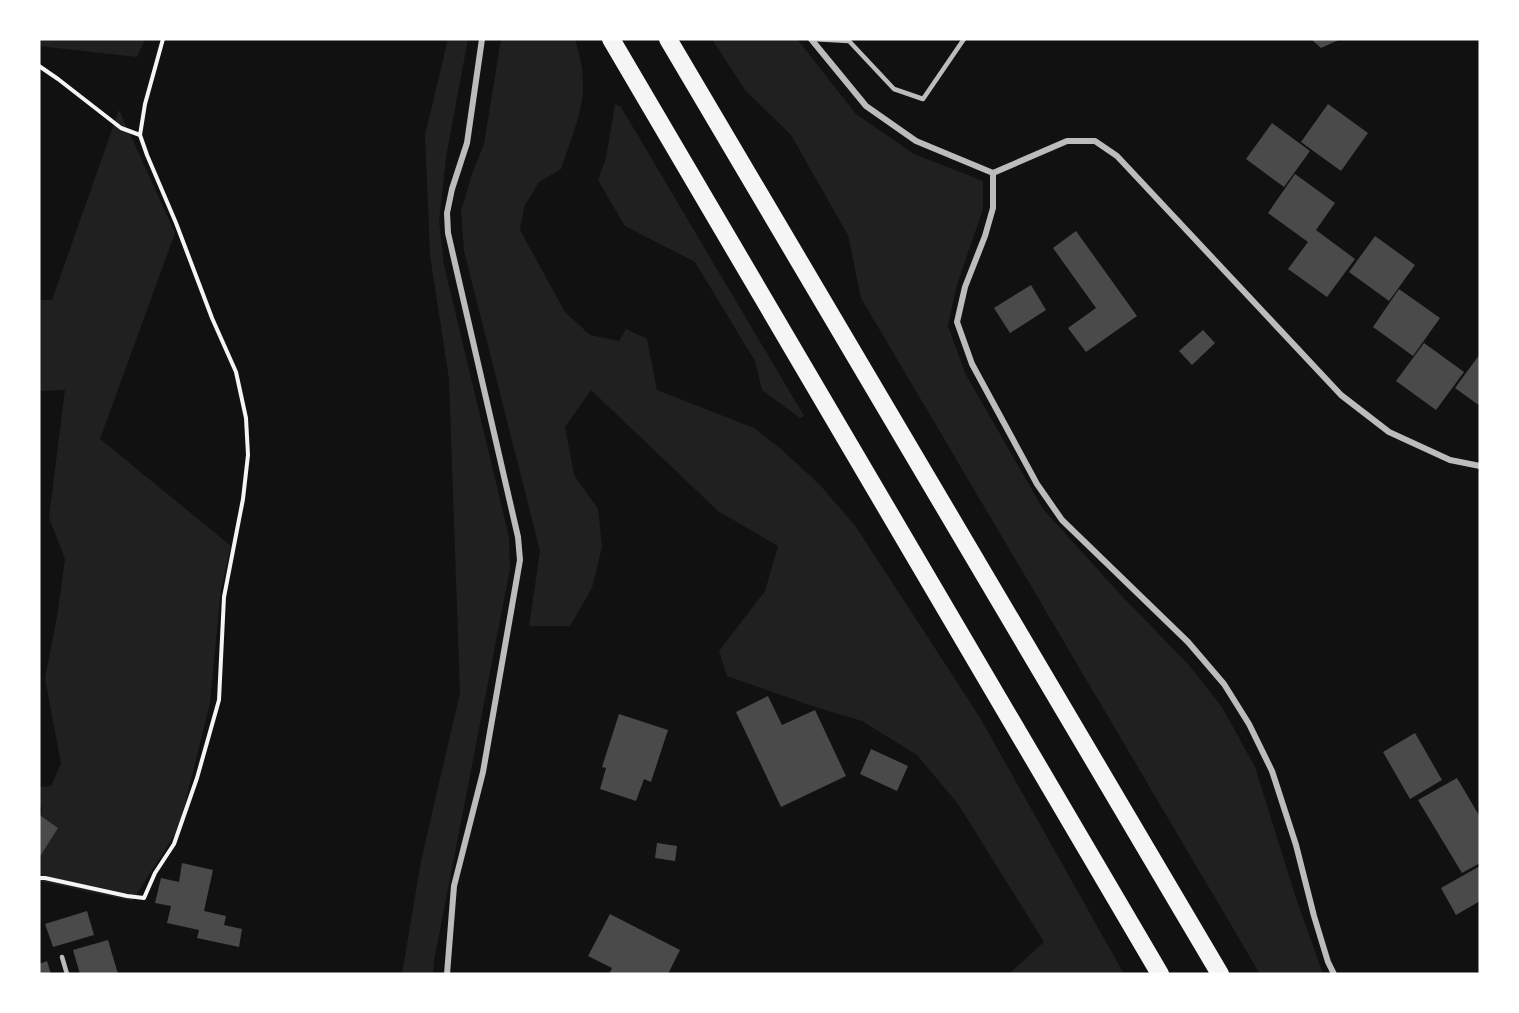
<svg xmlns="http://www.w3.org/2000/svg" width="1519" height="1013" font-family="'Nunito Sans',sans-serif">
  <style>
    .green { fill: #202020 }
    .building { fill: #4a4a4a }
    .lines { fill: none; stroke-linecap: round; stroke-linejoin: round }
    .path { stroke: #f5f5f5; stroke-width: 4 }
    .service { stroke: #bcbcbc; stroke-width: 4.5 }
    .minor { stroke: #bcbcbc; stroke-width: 6 }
    .motorway { stroke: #f5f5f5; stroke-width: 18 }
  </style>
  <rect width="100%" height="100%" fill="#111"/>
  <g class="green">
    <polygon points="39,39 145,39 137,57 39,46"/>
    <polygon points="448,39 468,39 447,151 439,220 444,265 509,537 510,569 434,961 433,974 402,974 421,861 460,693 449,379 430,255 425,135"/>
    <path d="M501,39H575C580,55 584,74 583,91C581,117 569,144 561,169L539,182L524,207L520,230L565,312L590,335L619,341L626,329L647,339L657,390L754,428L781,449L820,485L856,527L979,716L1124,974H1009L1044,942L958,804L917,755L862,721L812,706L727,676L719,651L765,591L778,546L718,511L591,390L565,427L574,475L598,509L602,547L592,588L570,626H529L540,551L464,251L461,211L472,174L484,144Z"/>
    <polygon points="712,39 797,39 856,114 914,154 983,181 983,209 956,288 948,326 965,373 1043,509 1118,592 1188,664 1222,707 1255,767 1295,895 1323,974 1260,974 861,298 848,235 791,135 745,90"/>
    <polygon points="615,104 621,107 804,416 800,418 762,390 755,361 695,262 625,226 598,180 606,158"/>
    <polygon points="119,110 175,233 100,439 231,546 221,589 210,703 179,828 132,901 39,881 39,818 43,807 39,808 39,787 51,786 61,764 45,678 57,617 65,559 49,518 65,390 39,391 39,300 52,300"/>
  </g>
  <g class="building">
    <polygon points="1311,39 1341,39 1321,48"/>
    <polygon points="1328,104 1368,133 1341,171 1301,142"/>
    <polygon points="1272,123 1310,151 1284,187 1246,159"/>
    <polygon points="1295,174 1335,203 1316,230 1355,259 1327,297 1288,269 1308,242 1268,213"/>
    <polygon points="1076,231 1137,316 1086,352 1068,328 1096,308 1053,248"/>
    <polygon points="1375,236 1415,265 1389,301 1349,272"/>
    <polygon points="1031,285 1046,310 1010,333 994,308"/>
    <polygon points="1399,289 1440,318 1413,356 1373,327"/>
    <polygon points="1203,330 1215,343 1192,365 1179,351"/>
    <polygon points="1424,343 1464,372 1436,410 1396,381"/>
    <polygon points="1480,354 1480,406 1455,388"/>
    <polygon points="768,696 782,725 815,710 846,776 781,807 736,712"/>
    <polygon points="619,714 668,730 651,782 644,779 636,801 600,789 606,768 602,767"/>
    <polygon points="1415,733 1442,780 1410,799 1383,752"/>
    <polygon points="871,749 908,766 897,791 860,774"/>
    <polygon points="1457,778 1480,817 1480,863 1462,873 1418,800"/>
    <polygon points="41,816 58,828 39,858 39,818"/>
    <polygon points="657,843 677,846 675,861 655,858"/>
    <polygon points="182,863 213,870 204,911 226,916 224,925 242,929 239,947 197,938 199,930 167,923 171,906 155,903 161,878 179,882"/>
    <polygon points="1480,866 1480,901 1456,915 1441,888"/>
    <polygon points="87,911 94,935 53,947 45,924"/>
    <polygon points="610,914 680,950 668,974 609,974 612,968 588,956"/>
    <polygon points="108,940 118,974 80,974 73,950"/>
    <polygon points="47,961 51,974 39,974 39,964"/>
  </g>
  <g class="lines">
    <g class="path">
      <polyline points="39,66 58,79 121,128 140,135"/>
      <polyline points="39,878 45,878 127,896 144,898 155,873 174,844 197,778 219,700 224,597 243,499 248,455 246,418 236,372 212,318 176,223 147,155 140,135 145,104 163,39"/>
    </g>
    <g class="service">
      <polyline points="812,39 849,41 894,89 923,99 964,39"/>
      <polyline points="62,957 67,974"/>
    </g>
    <g class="minor">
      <polyline points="811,39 866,106 916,141 993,173 993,208 985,236 965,287 957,322 972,364 1037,484 1062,520 1188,642 1224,684 1249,724 1272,771 1296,845 1314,916 1328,962 1334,974"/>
      <polyline points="993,173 1067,141 1095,141 1117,156 1341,395 1389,432 1450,460 1480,466"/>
      <polyline points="447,974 454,886 483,772 520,560 518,537 448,233 447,213 452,189 467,143 482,39"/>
    </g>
    <g class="motorway">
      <polyline points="611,39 1160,974"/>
      <polyline points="668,39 1220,974"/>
    </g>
  </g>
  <rect width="1519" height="1013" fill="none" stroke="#ffffff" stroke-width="81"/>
</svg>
